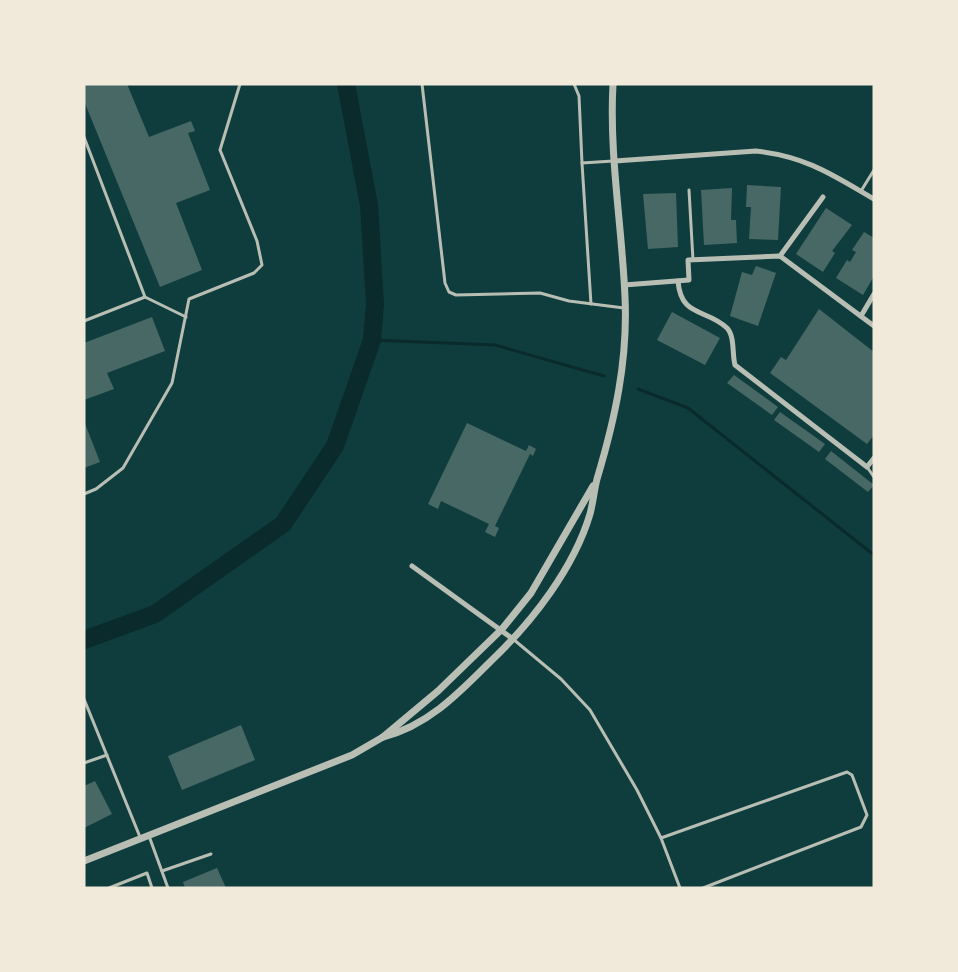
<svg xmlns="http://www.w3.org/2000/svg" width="958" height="972" font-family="'PT Serif',serif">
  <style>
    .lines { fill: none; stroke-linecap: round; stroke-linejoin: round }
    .stream { stroke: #0a2a2b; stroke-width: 3 }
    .river { stroke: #0a2a2b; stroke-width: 18 }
    .building { fill: #486865 }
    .service { stroke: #b8beb3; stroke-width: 3 }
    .minor { stroke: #b8beb3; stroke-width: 5 }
    .tertiary { stroke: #b8beb3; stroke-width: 7 }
  </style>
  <rect width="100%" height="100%" fill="#0f3d3e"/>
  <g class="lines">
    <g class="stream">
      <polyline points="372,340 495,345 604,376"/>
      <polyline points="638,389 688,408 874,555"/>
    </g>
    <polyline class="river" points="84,640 155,614 283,524 335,446 372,340 375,304 369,205 346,84"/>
  </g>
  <g class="building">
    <polygon points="84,84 127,84 149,137 191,121 195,131 188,133 210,190 176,203 202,270 160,287 84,101"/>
    <polygon points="747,185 781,187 778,240 749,239 751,207 746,207"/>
    <polygon points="732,188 731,220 736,220 737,243 704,245 701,190"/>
    <polygon points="676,193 678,247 648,249 643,194"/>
    <polygon points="826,208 852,225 832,251 835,253 823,272 796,254"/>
    <polygon points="864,232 874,238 874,276 863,295 836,278 847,260 850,262 856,252 852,250"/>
    <polygon points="756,266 776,273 758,326 730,316 742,272 752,275"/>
    <polygon points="819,309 874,352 874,435 867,444 770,373 781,357 786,360"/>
    <polygon points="672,312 720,338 705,365 657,340"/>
    <polygon points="152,317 165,351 107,373 114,389 84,400 84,343"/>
    <polygon points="734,375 778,407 772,415 727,383"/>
    <polygon points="780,412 825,444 819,452 774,420"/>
    <polygon points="84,421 100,462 84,468"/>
    <polygon points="467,423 526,451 529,445 536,449 533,456 530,454 495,526 499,528 495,537 485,532 489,524 441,501 438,509 428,504"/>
    <polygon points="831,451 874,485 868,492 825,459"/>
    <polygon points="241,725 255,760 182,790 168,756"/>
    <polygon points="95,781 112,814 84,828 84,786"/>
    <polygon points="217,868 226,888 185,888 183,882"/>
  </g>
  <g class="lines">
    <g class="service">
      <polyline points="422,84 445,283 449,292 456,295 540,293 569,301 624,308"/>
      <polyline points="574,84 579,96 582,163 613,161"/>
      <polyline points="84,137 145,297 186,317"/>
      <polyline points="582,163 591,304"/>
      <polyline points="689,190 693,260"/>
      <polyline points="861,191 874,170"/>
      <polyline points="84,321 145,297"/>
      <polyline points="867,467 874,477"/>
      <polyline points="84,494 96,489 123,468 172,383 189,299 254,273 262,265 257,241 220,150 240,84"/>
      <polyline points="513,639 561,679 590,710 637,790 661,838 680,888"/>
      <polyline points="84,699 140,837"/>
      <polyline points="84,763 107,755"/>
      <polyline points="149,836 168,888"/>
      <polyline points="661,838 847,772 852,775 867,815 861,827 703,888"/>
      <polyline points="162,871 211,854"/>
      <polyline points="109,888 147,873 152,888"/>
    </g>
    <g class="minor">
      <path d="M615,161L756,151C807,157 831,174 874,199"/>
      <polyline points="780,256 823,197"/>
      <path d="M678,281C681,318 706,308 727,328C735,336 732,355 735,365L867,467L874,458"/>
      <polyline points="624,285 689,280 688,260 780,256 874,326"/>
      <polyline points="861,316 874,294"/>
      <polyline points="412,566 513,639"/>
    </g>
    <g class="tertiary">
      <path d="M383,737C428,726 460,692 492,660C532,622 574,568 590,514C593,503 594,491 597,479C615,419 628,360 625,297C622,226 609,155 613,84"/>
      <polyline points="84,861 352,755 383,737 438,691 502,629 531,593 593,486"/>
    </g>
  </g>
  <rect width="958" height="972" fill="none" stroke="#f1e9da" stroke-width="171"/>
</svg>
